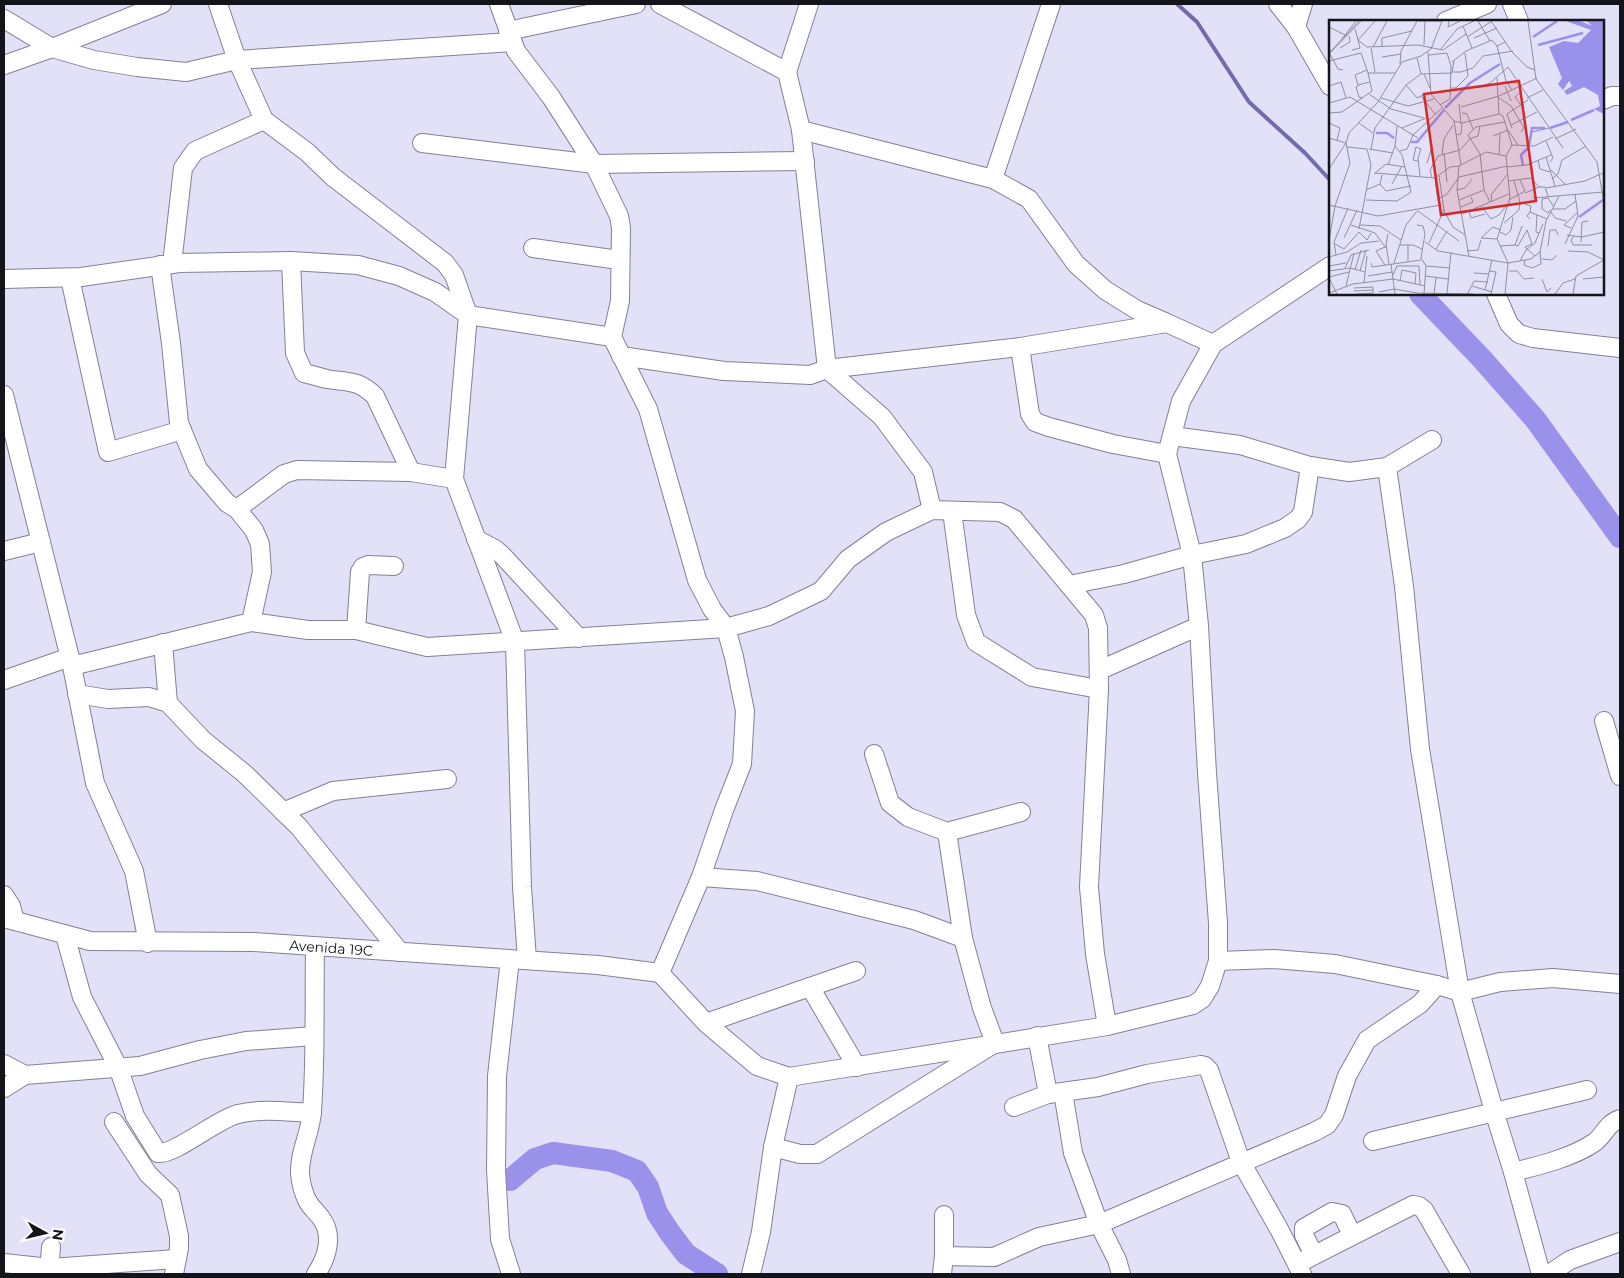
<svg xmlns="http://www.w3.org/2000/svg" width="1624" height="1278" font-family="Montserrat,sans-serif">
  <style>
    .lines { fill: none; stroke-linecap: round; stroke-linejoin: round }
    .stream { stroke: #726cac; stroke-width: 4 }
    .river { stroke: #9a91ea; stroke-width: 22 }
    .minor-casing { stroke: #828195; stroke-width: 20 }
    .minor { stroke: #fff; stroke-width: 18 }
    .labels { text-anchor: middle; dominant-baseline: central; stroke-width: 4; stroke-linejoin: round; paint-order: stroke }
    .street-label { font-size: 14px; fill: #14141b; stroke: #fff }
    .inset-river { fill: none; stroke: #9a91ea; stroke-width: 2.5 }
    .inset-road { fill: none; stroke: #908f9f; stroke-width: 1 }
    .view { fill: #d62828; fill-opacity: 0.15; stroke: #d62828; stroke-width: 2.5 }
    .inset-edge { fill: none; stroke: #14141b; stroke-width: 2.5 }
  </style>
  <rect width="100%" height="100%" fill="#e2e1f7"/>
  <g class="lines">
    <polyline class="stream" points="1177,4 1197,22 1249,102 1305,153 1330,180"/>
    <g class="river">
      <polyline points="1420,294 1482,359 1535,419 1620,537"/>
      <polyline points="510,1180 535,1159 553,1153 612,1161 637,1171 648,1187 657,1213 670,1233 686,1254 717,1274"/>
    </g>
    <defs>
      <g id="minor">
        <polyline points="218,4 237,60 264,120 307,152 333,177 445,263 454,275 468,315 454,479 515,642 522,887 527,960"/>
        <polyline points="499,4 516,51 551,97 594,164 619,216 621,228 620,301 612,337 648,409 697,580 712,609 726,628 734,657 745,711 742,764 724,810 701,877 660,973"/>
        <polyline points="660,4 787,72 801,130 827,369 882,417 923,472 932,510"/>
        <polyline points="1278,4 1296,27 1330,86"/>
        <polyline points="1512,4 1519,21"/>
        <polyline points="4,19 52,48 94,60 137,67 186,72 237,60 512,42"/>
        <polyline points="1446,21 1487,4"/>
        <polyline points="1296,27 1303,4"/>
        <polyline points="508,31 636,4"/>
        <polyline points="4,65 52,48 162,4"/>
        <polyline points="787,72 809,4"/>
        <polyline points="1603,100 1612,96 1620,96"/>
        <polyline points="801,130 993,179 1029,199 1076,264 1105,290 1137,310 1165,322"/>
        <polyline points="422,143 594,164 805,161"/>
        <polyline points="993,179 1051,4"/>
        <polyline points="533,248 619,260"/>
        <path d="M291,261L295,353L304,373C312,375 319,377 327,379C349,383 357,379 375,396L411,472"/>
        <polyline points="172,264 183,168 195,151 264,120"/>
        <polyline points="160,265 171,343 179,423 198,469 227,503 237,509 254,530 260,544 262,572 251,622"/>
        <polyline points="70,278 108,452 182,430"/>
        <polyline points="4,279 81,277 179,263 291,261 358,265 399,276 435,292 468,315 612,337"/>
        <polyline points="1496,294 1509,324 1519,334 1533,338 1620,348"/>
        <polyline points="1020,347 1030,414 1035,422 1049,427 1113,444 1167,454"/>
        <polyline points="621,356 724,371 810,375 827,369 1020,347 1167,323 1213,344"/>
        <polyline points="4,395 72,666 95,783 134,871 148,943"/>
        <polyline points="1172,436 1240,445 1310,466 1349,472 1387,467 1432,440"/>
        <polyline points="1387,467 1404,586 1420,749 1460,992 1494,1111 1513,1172 1541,1274"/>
        <polyline points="237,509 284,474 297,470 411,472 454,479"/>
        <polyline points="952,511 966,615 976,642 1032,677 1099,689"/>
        <polyline points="476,539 495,549 502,555 579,638"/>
        <polyline points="4,551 41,542"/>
        <polyline points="1069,585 1124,574 1192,555 1246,544 1285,528 1298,519 1303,512 1310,466"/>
        <polyline points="356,630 360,572 363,567 368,565 394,566"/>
        <polyline points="163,643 168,703"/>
        <polyline points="72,666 251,622 308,630 356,630 427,647 726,628 769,616 821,591 848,559 886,532 932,510 1000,512 1014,519 1094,615 1098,628 1099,689 1089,887 1095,954 1107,1026"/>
        <polyline points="1100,670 1199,626"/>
        <polyline points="4,680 70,657"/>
        <polyline points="77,694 108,699 149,697 168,703 203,740 245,774 299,827 400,952"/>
        <polyline points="1604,721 1620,776"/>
        <polyline points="874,754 890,803 908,817 947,832 1021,812"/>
        <polyline points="283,812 333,791 447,779"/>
        <polyline points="701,877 757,881 914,920 963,938"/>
        <polyline points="4,895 11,906 15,921"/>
        <polyline points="4,918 90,941 253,942 598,965 660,973"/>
        <path d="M65,935L82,997L118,1067L135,1116L158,1153C175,1155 217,1119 238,1114C262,1108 288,1112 312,1113"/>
        <path d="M315,947C314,1001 316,1056 312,1111C311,1132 299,1152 300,1174C301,1183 303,1192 307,1200C310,1207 317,1212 321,1218C334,1235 327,1258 316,1274"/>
        <polyline points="510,959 497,1076 496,1170 500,1239 511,1274"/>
        <polyline points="1218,961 1274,959 1335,964 1437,985 1460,992 1500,982 1553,978 1620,984"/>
        <polyline points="660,973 706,1023 757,1066 789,1077 1107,1026 1193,1005 1202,999 1210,986 1218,961 1218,923 1207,773 1199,626 1192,555 1167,454 1181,401 1213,344 1330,266"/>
        <polyline points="810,987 857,1067"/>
        <polyline points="706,1023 856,971"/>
        <polyline points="1037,1036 1048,1094"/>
        <polyline points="4,1064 25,1075 140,1066 200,1050 246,1041 314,1036"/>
        <polyline points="4,1088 25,1075"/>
        <polyline points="1063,1092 1073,1153 1099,1224 1117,1260 1121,1274"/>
        <polyline points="1014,1107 1048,1094 1098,1087 1147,1074 1201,1065 1205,1066 1209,1070 1241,1162 1279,1229 1302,1274"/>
        <polyline points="114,1122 148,1174 170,1195 179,1236 179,1248 174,1274"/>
        <polyline points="1373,1141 1587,1090"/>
        <polyline points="773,1147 800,1154 817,1154 995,1043 982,1008 963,938 947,832"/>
        <path d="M1513,1172C1538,1166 1574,1157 1595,1142C1605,1134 1607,1123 1620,1119"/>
        <polyline points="944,1215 944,1256 994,1257 1039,1237 1099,1224 1314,1132 1327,1125 1334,1115 1347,1076 1367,1040 1420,1004 1437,985"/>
        <polyline points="1314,1255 1304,1235 1304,1228 1332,1212 1342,1214 1352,1235"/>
        <polyline points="4,1263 50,1268 176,1259"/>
        <polyline points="1297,1264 1413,1205 1419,1206 1424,1210 1461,1274"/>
        <polyline points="49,1274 51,1247"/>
        <polyline points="751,1274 761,1232 773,1147 789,1077"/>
        <polyline points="942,1274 944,1256"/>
        <polyline points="1549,1274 1570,1260 1620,1242"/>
      </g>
    </defs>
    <use href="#minor" class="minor-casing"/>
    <use href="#minor" class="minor"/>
  </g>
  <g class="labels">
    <g class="street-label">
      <text transform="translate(331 948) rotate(4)">Avenida 19C</text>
    </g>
  </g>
  <g transform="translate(1329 20)">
    <rect width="275" height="275" fill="#e2e1f7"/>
    <path d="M237,1H251L263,6L258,1H275V94L265,89L271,86L269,75L255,67L238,75L235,71L243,66L240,61L234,70L229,64L233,58L220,27L235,21L249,23L262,10Z" fill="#9a91ea"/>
    <path class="inset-river" d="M204,17L228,1M209,25L254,13M116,88L141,63L171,44M242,100L265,90M221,108L239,102M47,113H58L65,118M82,122H88L115,90M200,125L203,108H216M194,145L192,135L200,127M250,197L274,180"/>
    <path class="inset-road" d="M90,1H113M120,1L119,7L131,1M149,1L161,21M162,1L183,32L198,47L206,50M199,1L207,59L268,142L275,183M134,6L143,28M0,7L18,16M26,9L29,20L38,27L89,25L114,30L137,14M138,17L163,1M145,18L168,8M12,20L27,1M95,25L96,1M53,26V18L83,11M168,26L177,61L183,70M44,27L58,1M11,28L21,22L20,16M42,28L46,52M23,30L31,28L29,20L46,1M111,30L128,9L145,1M99,32L102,74L125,101L133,103L170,94M0,33L30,1M0,34L32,1M1,34L9,49L14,50M100,35L118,33L122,46L121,79L111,85M53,37L72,34M88,38L92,54M0,41L32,33L39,53H67M125,41L123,52H132L144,48L154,36L184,31M123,42L137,31L163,20L168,26L176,22M71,44L72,31L88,1M38,50L26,55L29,65L41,62M95,54L101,68M168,58L170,94L174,96L183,125L177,136M30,65L27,67L30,77L34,78M77,65L88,78L96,74M0,66L12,62L17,78M176,66L182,81M121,68H127L139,56L136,33M149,68L161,63L179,47L234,128M40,74L62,89L95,98M92,76L106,94M52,78L79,86L105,79M170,78L182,86L195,108L192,112M198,78L214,70M0,83L21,77L89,118M130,84L132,103M192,85L186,77L193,71M132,87L170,76L208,58M0,93L13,92L43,71L39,53M133,93L138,94L144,109M125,101L132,145M0,103L11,108L8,120M30,103L44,113M182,105L208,92M73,108L97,98M183,108L178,94L199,80M203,112L220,108M127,115L132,114L133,103M164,116L179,110L189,125M0,118L17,123L0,149M140,119L149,116L151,106M226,119L247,109M217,121L224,138L221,142M183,125L205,126L224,117M18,127L38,129L42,145L30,209M40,129L64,133M42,129L46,108L77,65L92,54L123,53M71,131L78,129L84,115L113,88M115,133L118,162M113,134L115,119L124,105M170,134L171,114M217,137L226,166M209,140L211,149L221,152M89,141L84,140L87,127L92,129L89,138L91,156M98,143L103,127M59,145L66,126L68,106M130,146L128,170L140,236M178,147L198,145L222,135M222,150L236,164M46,153L106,158L121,147L130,146L157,132L177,136M45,154L57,144L76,147M53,155L51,164L57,171L82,166M103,158L101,150L109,136L131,130L140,120M106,158L109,181M223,159L229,154L233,140L257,126M179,161L202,158L210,167H216L219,176M63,164L73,146M217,168L256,161L274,153M37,170L51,164M128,170L136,168L143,159M196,173L210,167M204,178L274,172M109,179L118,174L130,157L178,146M37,180L68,181L82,172L73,135L66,126M130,180L155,170M180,180L196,171L191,160M161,182L155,170L151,134L139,115L147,107L176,102M163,182L162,175L178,155M193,183L202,186L201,193M0,185L49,196L112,185M152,186L162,199L170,195L178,185M132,187L144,182L142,177M114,189L124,207L136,215M224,189H236L247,181M221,190L219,193L213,189V179L219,178L225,187M89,191L130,221M140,191L142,198L156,194M222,192L226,198L237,201M133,194L180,174M208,195L207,212L210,213M201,199L198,196L201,192L218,199M175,203L190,190L191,182L185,161M22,205L46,213L57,228M31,205L51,206L72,220M88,205L94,206L96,214L92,238L97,246L95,274M242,208L235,205L249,192M30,212L38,220L42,213M171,212L177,215L182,210L184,197M59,214L57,224L60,244M238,215L253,217L275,212M245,216L242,220L244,225H263M15,218L28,190M168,219L152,218L164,207L172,210M0,220L6,186L21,143L17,123L20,113L49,82L73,42L92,36L102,29L113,1M96,222L109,231L179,243L202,239L211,232L217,201L230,176M252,222L253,202L259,201M100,223L115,190L110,156M6,224L15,229L30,212M236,224L249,196L246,174M71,225H84L93,229M79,225V241M186,225L189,226L198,210L203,224L196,227L206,236M171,226L186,225L193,206M219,226L221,210H227L229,215M107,229L118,211M138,231L149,230L152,220M239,231L259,232L275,240L247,256L244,274M7,235L5,222L19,188M0,237L18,232L32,223L50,221M213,239L223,240L228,235M196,240L195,245L203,248L212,244L211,231M191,241L197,230L206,223L214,204M42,243L43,247L92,240M65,243L77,205L88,191M62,244L66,274M56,245L47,231L56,227M0,246L17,243M97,246L121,248M16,248L22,235L40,230M26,250L32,230M0,251L21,248L36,252M31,251L37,230M161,251L167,252L162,274M180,251H188L195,259L205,258M145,253L160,254M64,255L68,246H90L91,265M39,256L63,252M96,256L120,259M0,257L20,252M0,258L8,274M213,259L218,272L222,268M254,259L275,257M71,261L73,250L87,253L86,264M35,263L38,236M17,266L25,233M143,266L163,272M25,268L44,267V273L28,274M156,270L163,240M25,271L44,270M50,272L65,269L88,273L144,274M0,273L24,264L64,259L96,266M139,273L145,261L159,262M105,274L107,258M118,274L122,232M176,274L179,243L168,219L181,178L177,136M226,274L234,263L246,259"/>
    <path class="view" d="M190,61L207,181L112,195L95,74Z"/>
    <rect width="275" height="275" class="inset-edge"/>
  </g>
  <rect width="1624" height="1278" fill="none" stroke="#14141b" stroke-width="10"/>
  <g transform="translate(45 1233) rotate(98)" stroke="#ffffff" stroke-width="4" paint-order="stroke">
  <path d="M0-4L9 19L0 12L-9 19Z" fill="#14141b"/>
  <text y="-8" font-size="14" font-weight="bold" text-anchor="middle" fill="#14141b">N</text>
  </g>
</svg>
